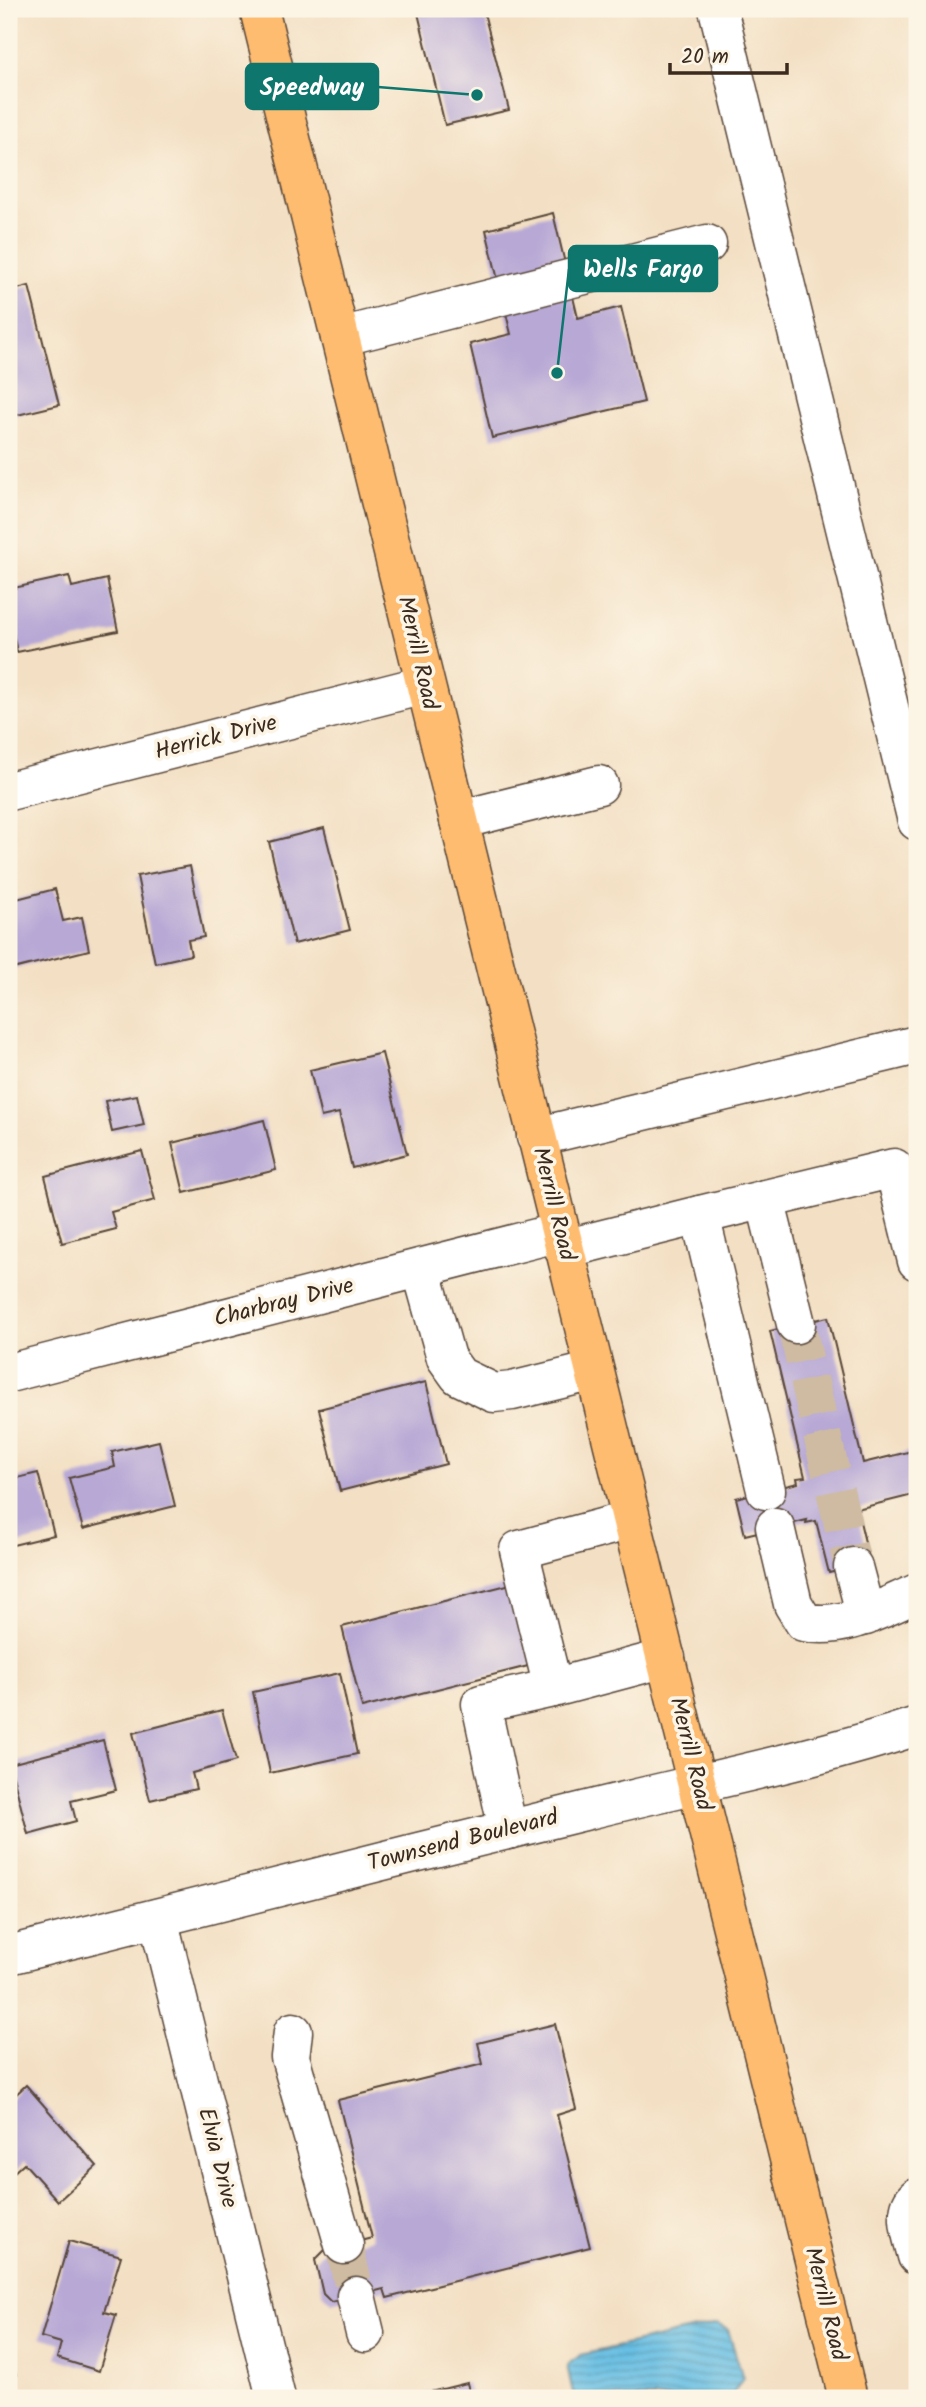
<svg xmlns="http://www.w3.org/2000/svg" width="926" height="2407" font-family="Kalam,sans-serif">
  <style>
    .water { fill: url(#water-rules); stroke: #517481; stroke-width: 2 }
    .building { fill: #b7a8d5 }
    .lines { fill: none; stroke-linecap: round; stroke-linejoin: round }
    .minor-tunnel { stroke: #cebba2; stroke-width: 38; stroke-dasharray: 38 19; stroke-linecap: butt }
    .minor-casing { stroke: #574537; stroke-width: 41 }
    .major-casing { stroke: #574537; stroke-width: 41 }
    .minor { stroke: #fff; stroke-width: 38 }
    .major { stroke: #febc70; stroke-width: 38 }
    .labels { text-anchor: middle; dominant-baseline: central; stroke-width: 7; stroke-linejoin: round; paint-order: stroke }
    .street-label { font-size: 23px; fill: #3b2a1e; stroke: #fcf5e5 }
    .leader { fill: none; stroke: #0f766e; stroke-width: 2.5 }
    .callout-dot { fill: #0f766e; stroke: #fcf5e5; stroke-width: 2.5 }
    .callout { fill: #0f766e; stroke: #0f766e; stroke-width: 2.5 }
    .callout-label { font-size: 24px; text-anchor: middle; font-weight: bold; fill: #fff }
  </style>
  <defs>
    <pattern id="water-rules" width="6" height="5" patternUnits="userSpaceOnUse" patternTransform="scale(1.75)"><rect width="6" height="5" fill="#67bfe4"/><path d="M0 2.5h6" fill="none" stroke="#569bb8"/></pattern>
  </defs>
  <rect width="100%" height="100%" fill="#fcf5e5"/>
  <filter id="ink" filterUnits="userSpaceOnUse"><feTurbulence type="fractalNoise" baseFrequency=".0143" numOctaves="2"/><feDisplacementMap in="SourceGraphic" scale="14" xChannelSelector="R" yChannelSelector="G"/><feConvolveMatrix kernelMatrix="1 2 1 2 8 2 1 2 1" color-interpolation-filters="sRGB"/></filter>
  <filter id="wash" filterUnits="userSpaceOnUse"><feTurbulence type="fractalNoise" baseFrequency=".00686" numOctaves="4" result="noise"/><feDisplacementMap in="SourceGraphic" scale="28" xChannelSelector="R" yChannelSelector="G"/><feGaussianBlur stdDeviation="1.57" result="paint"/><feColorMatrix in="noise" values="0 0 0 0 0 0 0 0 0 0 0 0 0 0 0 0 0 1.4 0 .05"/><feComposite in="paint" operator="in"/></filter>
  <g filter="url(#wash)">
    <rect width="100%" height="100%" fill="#f3dfc3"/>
    <polygon class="water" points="717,2324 728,2330 743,2378 733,2394 718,2398 574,2398 567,2365 581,2355"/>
    <g id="blocks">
      <g class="building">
        <polygon points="417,9 483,9 509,110 445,125"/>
        <polygon points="553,213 578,318 621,307 644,402 492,438 470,344 511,334 486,230"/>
        <polygon points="29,286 59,405 9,417 9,291"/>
        <polygon points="69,576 72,587 107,579 118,631 17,652 9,614 9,589"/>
        <polygon points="324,828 350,930 294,944 269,842"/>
        <polygon points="190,866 204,937 188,940 191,955 155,963 137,876"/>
        <polygon points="55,889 63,921 82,917 89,950 9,970 9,901"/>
        <polygon points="382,1053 407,1154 352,1168 339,1113 321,1117 310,1070"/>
        <polygon points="137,1095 144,1125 112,1132 105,1101"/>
        <polygon points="264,1120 276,1170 184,1193 172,1143"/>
        <polygon points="142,1151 155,1200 111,1212 116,1229 62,1243 45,1176"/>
        <polygon points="828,1317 863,1463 912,1451 917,1471 917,1494 857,1509 870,1563 829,1573 816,1521 806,1523 807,1520 745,1535 736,1498 798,1483 797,1478 805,1477 770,1331"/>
        <polygon points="426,1382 446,1464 340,1491 319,1409"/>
        <polygon points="159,1441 175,1506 83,1529 69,1478 115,1467 112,1452"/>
        <polygon points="38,1473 54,1535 9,1546 9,1480"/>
        <polygon points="515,1583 536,1664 362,1708 342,1627"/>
        <polygon points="340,1673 357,1754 270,1773 253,1692"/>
        <polygon points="222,1710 236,1761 192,1773 196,1789 150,1800 133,1733"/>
        <polygon points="103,1740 116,1790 71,1801 76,1821 28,1834 10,1764"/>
        <polygon points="555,2024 576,2109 557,2115 590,2247 387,2298 384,2289 331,2302 323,2294 315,2260 325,2250 372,2238 338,2100 483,2064 478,2043"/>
        <polygon points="26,2085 97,2166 58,2201 24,2163 12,2174 9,2171 9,2101"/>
        <polygon points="69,2241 121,2256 104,2312 116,2315 99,2371 57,2358 61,2343 41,2337"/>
        <polygon points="9,2351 16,2375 9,2377"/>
        <polygon points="467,2383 471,2398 411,2398 410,2397"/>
      </g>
    </g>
  </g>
  <g filter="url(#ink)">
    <use href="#blocks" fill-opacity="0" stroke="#574537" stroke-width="2"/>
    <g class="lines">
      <g class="minor-tunnel">
        <polyline points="796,1324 853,1567"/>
        <polyline points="344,2245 356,2296"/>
      </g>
      <defs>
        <g id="minor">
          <polyline points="718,9 917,821"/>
          <polyline points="340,337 707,244"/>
          <polyline points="9,791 424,685"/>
          <polyline points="459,820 599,785"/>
          <polyline points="536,1137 917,1045"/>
          <polyline points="765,1199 796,1324"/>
          <polyline points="564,1249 700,1215"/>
          <polyline points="421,1268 446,1358 459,1376 494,1393 512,1391 594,1371"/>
          <polyline points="9,1373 560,1232"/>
          <polyline points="766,1490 700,1215 894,1168 917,1261"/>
          <polyline points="631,1520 519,1550 553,1688 666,1658"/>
          <path d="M775,1527L793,1604L804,1622C843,1631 882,1608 917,1593"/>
          <polyline points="853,1567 866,1616"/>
          <polyline points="508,1830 481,1704 553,1688"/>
          <polyline points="158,1918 276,2398"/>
          <path d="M9,1955C200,1907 392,1858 584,1811C695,1783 808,1762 917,1726"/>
          <polyline points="293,2032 290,2057 344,2245"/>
          <path d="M917,2197C901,2210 913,2239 917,2256"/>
          <polyline points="356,2296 365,2333"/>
        </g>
        <polyline id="major" points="259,9 848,2398"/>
      </defs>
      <use href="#minor" class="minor-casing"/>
      <use href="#major" class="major-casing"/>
      <use href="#minor" class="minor"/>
      <use href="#major" class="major"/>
    </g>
  </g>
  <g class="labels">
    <g class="street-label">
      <text transform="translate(417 653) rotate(77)">Merrill Road</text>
      <text transform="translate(216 738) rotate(-14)">Herrick Drive</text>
      <text transform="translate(553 1204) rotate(76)">Merrill Road</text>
      <text transform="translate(284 1303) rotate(-14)">Charbray Drive</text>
      <text transform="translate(690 1754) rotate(76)">Merrill Road</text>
      <text transform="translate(463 1841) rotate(-14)">Townsend Boulevard</text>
      <text transform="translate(217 2158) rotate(76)">Elvia Drive</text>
      <text transform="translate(825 2304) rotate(76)">Merrill Road</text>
    </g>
  </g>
  <path class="leader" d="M477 95L378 87M557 373L569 269"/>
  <g class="callout-dot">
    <circle cx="477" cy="95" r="7"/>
    <circle cx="557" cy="373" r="7"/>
  </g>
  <g class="callout">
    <rect x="246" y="64" width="132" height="45" rx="7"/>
    <rect x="569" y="246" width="148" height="45" rx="7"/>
  </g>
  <g class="callout-label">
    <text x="312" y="95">Speedway</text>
    <text x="643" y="277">Wells Fargo</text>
  </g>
  <rect width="926" height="2407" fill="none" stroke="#fcf5e5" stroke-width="35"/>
  <path d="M670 63v10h117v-10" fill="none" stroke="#3b2a1e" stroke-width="3.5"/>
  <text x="681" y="63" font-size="21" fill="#3b2a1e" stroke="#fcf5e5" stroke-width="5" paint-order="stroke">20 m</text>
</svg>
